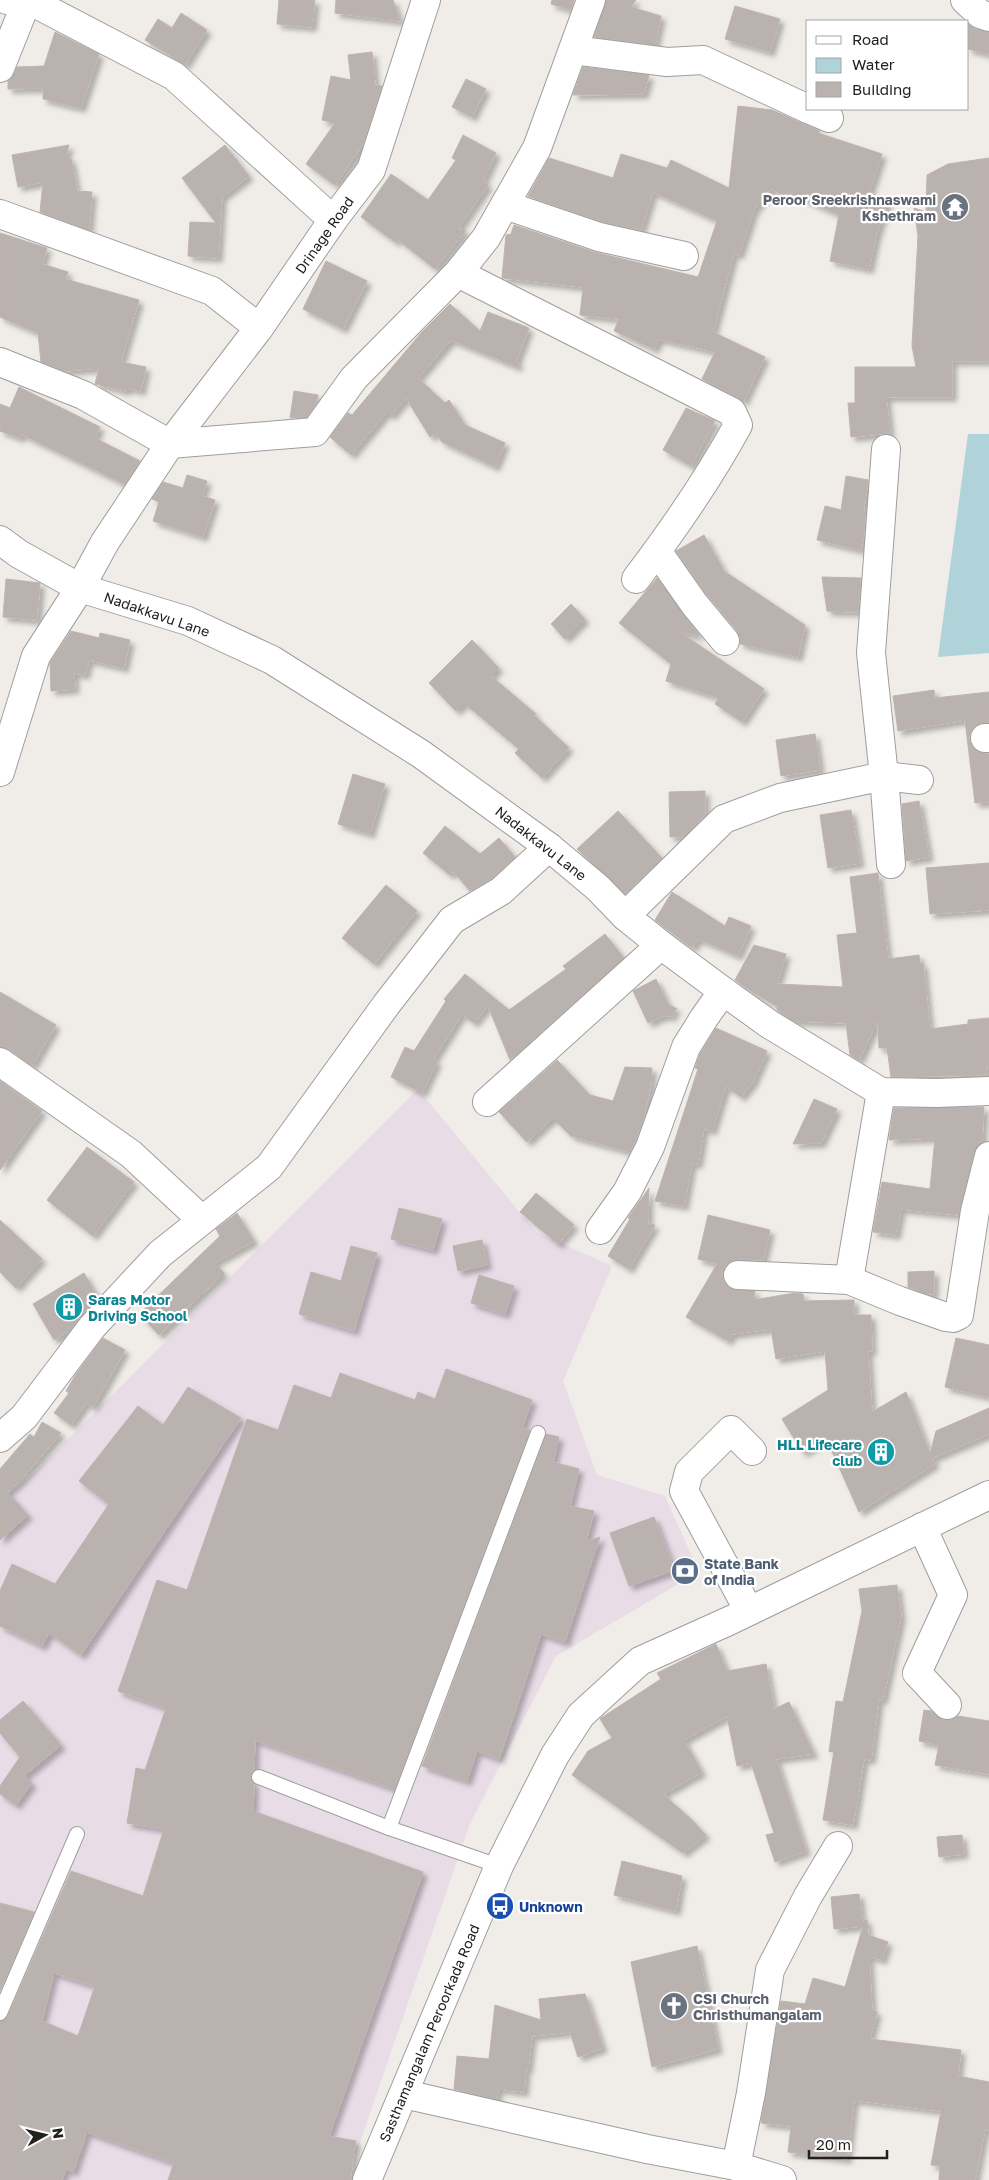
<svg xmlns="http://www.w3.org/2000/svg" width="989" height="2180" font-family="'Golos Text',sans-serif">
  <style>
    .industrial { fill: #e8dce7 }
    .water { fill: #afd3d8 }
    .building { fill: #b9b2af; stroke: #c0b3ad; fill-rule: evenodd; filter: url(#shadow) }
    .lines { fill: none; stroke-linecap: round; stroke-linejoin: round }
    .service-casing { stroke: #9e9e9e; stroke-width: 16 }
    .minor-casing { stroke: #9e9e9e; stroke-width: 30 }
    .tertiary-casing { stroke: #9e9e9e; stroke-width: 30 }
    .service { stroke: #fff; stroke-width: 14 }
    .minor { stroke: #fff; stroke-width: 28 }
    .tertiary { stroke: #fff; stroke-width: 28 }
    .labels { text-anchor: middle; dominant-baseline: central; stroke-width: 4.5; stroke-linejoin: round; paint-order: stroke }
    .worship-label { font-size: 14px; font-weight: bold; fill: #5b616d; stroke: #fff; text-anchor: end }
    .street-label { font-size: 14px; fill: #212121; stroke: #fff }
    .culture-label { font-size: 14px; font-weight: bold; fill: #0d838f; stroke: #fff; text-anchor: start }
    .service-label { font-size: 14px; font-weight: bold; fill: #4e5e75; stroke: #fff; text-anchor: start }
    .transit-label { font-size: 14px; font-weight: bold; fill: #164399; stroke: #fff; text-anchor: start }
  </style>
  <defs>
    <filter id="shadow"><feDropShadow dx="4.5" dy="4.5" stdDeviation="2.5" flood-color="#0004"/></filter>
  </defs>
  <rect width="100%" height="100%" fill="#f0ede9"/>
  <polygon class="industrial" points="418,1089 536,1232 612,1266 563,1381 597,1475 665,1496 699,1572 556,1656 469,1826 347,2180 0,2180 0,1501 30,1477"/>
  <polygon class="water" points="968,434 989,434 989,653 938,657"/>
  <g class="building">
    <polygon points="279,0 315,0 312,27 277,24"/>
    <polygon points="336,0 393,0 400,21 335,13"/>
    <polygon points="552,0 574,0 571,10 551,4"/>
    <polygon points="606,0 636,0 631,7 661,16 655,45 594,37"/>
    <polygon points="735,6 780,19 770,52 725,39"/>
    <polygon points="181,13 207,30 185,65 145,40 158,19 172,28"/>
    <polygon points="968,24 975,29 989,32 989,54 968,49"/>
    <polygon points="55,32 99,54 81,108 43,99 43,88 8,89 8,81 14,74 17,67 44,66"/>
    <polygon points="372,52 375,85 382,86 363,144 335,185 306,164 335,123 322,120 331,76 351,80 348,55"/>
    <polygon points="583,67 649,75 644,94 573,95"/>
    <polygon points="466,79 486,89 472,117 452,107"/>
    <polygon points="738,106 772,110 820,131 818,133 882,154 869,193 888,199 876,236 869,269 830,261 839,215 788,192 786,196 771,189 754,210 739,255 734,253 713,332 765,357 743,402 739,398 702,379 715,352 659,339 654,349 614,331 619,319 580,315 583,287 502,278 506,235 511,234 514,225 594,252 698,277 717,221 653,192 641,230 603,222 528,196 549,158 613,178 621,154 667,168 671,160 729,188"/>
    <polygon points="463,135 496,153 483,181 488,185 458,229 466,230 435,269 397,239 395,242 361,217 391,174 428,200 456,160 452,158"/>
    <polygon points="69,145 66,156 71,159 77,191 92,192 89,230 40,212 43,182 18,187 12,155"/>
    <polygon points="225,145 249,176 222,197 218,258 188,256 190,222 216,223 182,178"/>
    <polygon points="989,158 989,361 952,361 952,397 886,397 890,433 851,437 848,403 855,403 855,367 916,367 912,346 918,236 914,208 926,212 927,175 948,164"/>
    <polygon points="0,233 47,248 42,264 68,272 65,279 139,300 121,362 146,367 141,391 127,388 126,391 95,384 99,368 65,371 41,362 38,333 0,317"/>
    <polygon points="326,261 367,281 343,329 303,309"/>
    <polygon points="450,304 480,331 488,312 529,328 516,362 519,364 517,367 451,340 418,378 445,403 449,400 465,425 505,443 495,467 442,442 436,433 430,437 406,398 391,416 387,412 351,455 330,437 348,413 352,415 421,333"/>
    <polygon points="19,387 100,427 95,438 140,461 124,484 21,434 20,438 0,431 0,404 10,408"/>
    <polygon points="294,391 318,395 316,403 307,417 290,418"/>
    <polygon points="686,408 715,421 691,466 663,450"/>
    <polygon points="187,475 207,481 202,496 215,500 203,537 153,521 159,502 152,499 163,482 183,488"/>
    <polygon points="846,476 868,480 863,515 865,516 864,533 861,550 817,540 825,506 841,510"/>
    <polygon points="704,535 724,571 805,625 798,657 740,644 740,638 737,631 707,595 676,551"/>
    <polygon points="822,577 861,578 858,612 827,611"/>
    <polygon points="657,578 700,636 678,631 764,689 742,722 715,704 719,698 666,681 671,664 619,623"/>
    <polygon points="6,579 40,583 37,620 3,617"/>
    <polygon points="571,604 585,619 565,639 551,624"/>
    <polygon points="71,631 99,638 100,633 130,640 124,668 89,660 85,675 74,673 75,689 51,691 50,663"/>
    <polygon points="472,640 499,668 491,676 536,714 534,715 569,748 542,778 515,753 519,749 464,703 456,711 429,683"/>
    <polygon points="934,690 935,698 989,692 989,722 977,725 971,731 969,738 971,745 977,751 989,754 989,802 975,803 965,720 898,731 893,696"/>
    <polygon points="815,734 820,770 781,776 776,740"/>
    <polygon points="353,774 385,784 370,834 338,824"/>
    <polygon points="705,791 705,815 684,837 670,837 669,792"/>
    <polygon points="919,801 929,857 906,861 902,804"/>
    <polygon points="851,810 860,863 828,868 820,815"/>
    <polygon points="618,811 662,858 625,894 577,849"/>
    <polygon points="445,826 480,854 499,838 515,857 492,878 470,891 453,871 450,875 423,853"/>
    <polygon points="989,863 989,910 930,914 926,868"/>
    <polygon points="878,873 888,959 919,955 920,964 923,963 930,1029 968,1024 968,1020 989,1018 989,1065 987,1066 986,1075 891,1077 887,1048 879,1048 878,1020 859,1060 850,1055 846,1023 793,1021 777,1010 777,1006 752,992 735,980 754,945 786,954 777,984 843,987 837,935 857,933 850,877"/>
    <polygon points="386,885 417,911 374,964 342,938"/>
    <polygon points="672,892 725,926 729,917 751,926 738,956 698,939 692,948 655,920"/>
    <polygon points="605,934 624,958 510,1060 488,1006 474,1023 462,1014 433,1060 437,1062 422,1093 391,1077 405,1047 414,1051 446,1001 444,999 465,974 509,1010 566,969 563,966"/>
    <polygon points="656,979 668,1004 677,1009 672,1012 674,1016 663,1016 648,1023 633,991"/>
    <polygon points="0,992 56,1025 32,1066 9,1049 0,1047"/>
    <polygon points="716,1028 767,1051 753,1082 741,1097 726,1086 712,1131 704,1128 698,1164 692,1163 684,1206 655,1201 698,1069 695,1068 700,1054"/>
    <polygon points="557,1060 590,1095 613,1101 625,1067 652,1068 651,1084 643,1122 630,1152 571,1136 553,1118 527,1142 499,1112"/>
    <polygon points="0,1081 42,1111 0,1170"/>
    <polygon points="814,1099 837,1109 821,1143 793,1144"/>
    <polygon points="984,1107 982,1143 974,1152 959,1215 901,1209 896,1235 873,1232 882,1182 930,1189 935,1138 889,1140 894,1108"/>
    <polygon points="87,1147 134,1182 93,1236 47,1200"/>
    <polygon points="649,1188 648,1224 655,1225 629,1269 608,1256 630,1219 628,1218"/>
    <polygon points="536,1193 574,1225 558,1244 520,1212"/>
    <polygon points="399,1208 442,1219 433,1250 391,1239"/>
    <polygon points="237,1213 254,1241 214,1263 224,1273 159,1335 143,1318 143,1310 220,1236 216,1229"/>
    <polygon points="708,1215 770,1230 763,1260 738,1259 731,1261 725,1266 722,1274 724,1282 730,1288 755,1291 753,1300 795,1293 803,1294 804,1301 854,1300 854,1315 871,1315 872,1351 868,1351 872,1412 906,1392 930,1454 936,1431 989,1408 989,1434 932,1458 935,1464 859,1512 826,1438 803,1453 782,1419 828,1390 825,1351 776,1359 771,1329 732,1334 728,1341 686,1317 717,1264 698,1259"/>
    <polygon points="0,1220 42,1259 16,1288 0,1272"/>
    <polygon points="482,1240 487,1265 458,1271 453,1246"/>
    <polygon points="351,1246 377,1253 354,1331 299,1314 311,1272 341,1281"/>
    <polygon points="934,1271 934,1294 927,1294 908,1287 908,1272"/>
    <polygon points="84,1273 98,1297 70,1330 54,1340 33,1304"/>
    <polygon points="479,1275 514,1286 505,1314 471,1303"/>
    <polygon points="103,1338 125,1350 93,1407 86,1403 71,1425 54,1413 69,1393 66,1391 76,1374"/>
    <polygon points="956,1338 989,1345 989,1397 945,1387"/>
    <path d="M446,1369L532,1400L522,1428L530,1430L395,1789L255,1740L254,1770L251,1774L250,1779L254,1784L253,1811L423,1872L329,2136L356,2141L350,2180H168L174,2163L87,2132L73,2172L66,2169L62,2180H0V2022L8,2016L71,1871L143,1896L164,1829L127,1823L136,1768L145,1770L166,1708L118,1691L157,1580L187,1590L247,1419L278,1430L294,1385L331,1398L340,1373L415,1400L418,1392L435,1399ZM54,1973L95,1986L78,2036L42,2021Z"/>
    <polygon points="188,1387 241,1418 81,1655 49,1633 42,1646 0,1626 0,1591 12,1564 55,1584 109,1504 79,1481 138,1406 163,1425"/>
    <polygon points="42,1422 61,1433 20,1481 7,1492 28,1515 0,1540 0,1469 30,1434 34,1437"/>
    <polygon points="546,1434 559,1437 553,1462 579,1469 570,1506 594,1511 586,1542 600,1537 565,1642 541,1634 499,1759 477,1751 467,1781 422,1766"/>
    <polygon points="654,1517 674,1570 629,1586 610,1533"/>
    <polygon points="897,1585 901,1617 883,1700 879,1699 871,1760 864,1759 853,1825 823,1820 834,1751 829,1752 836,1701 843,1702 862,1611 859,1589"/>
    <polygon points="716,1644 727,1671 766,1664 774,1709 789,1702 814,1754 776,1759 806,1851 775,1862 766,1835 774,1833 751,1763 737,1766 727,1716 684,1740 702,1772 663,1794 692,1820 706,1835 683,1853 572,1775 588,1751 612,1738 600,1719 601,1718 661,1679 657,1673"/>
    <polygon points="23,1701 61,1745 24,1776 32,1783 16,1805 0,1794 0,1786 20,1757 0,1733 0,1720"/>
    <polygon points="924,1710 931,1711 943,1720 951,1720 958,1716 989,1721 989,1774 935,1765 939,1745 919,1741"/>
    <polygon points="962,1835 964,1854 939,1857 937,1837"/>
    <polygon points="622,1861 682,1876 676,1911 614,1895"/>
    <polygon points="859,1894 863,1925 864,1920 867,1920 868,1935 888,1942 882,1960 869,1956 872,2010 877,2012 870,2039 961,2050 958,2076 989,2082 989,2130 985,2129 975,2180 939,2180 940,2166 931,2165 941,2111 854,2100 847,2159 788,2152 791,2126 761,2123 781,2001 805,2004 813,1978 845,1987 863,1926 834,1929 831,1897"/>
    <polygon points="0,1903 34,1912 0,1991"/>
    <polygon points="697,1946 718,2049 652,2067 631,1962"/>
    <polygon points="585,1994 603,2048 578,2057 570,2032 532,2036 528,2069 526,2068 524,2092 498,2089 497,2099 454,2089 457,2056 489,2059 495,2005 541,2020 539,1999"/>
  </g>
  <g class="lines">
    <defs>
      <g id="service">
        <polyline points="259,1777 389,1828 499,1866"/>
        <polyline points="389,1828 538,1433"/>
        <polyline points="0,2013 77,1834"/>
      </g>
      <g id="minor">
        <polyline points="7,0 40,6 174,76 333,220"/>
        <polyline points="965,0 980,14 989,17"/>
        <polyline points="573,50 667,62 703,60 808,109"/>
        <polyline points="0,68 26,3"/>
        <polyline points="808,109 829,118"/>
        <polyline points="505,205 599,237 684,256"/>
        <polyline points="0,214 212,291 259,328"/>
        <path d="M458,273L732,412L738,425C708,480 674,529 636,579"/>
        <polyline points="0,362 83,395 170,444 315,432 354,378 458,273 486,238 537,148 591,0"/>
        <polyline points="886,449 871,653 884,776 891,864"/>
        <polyline points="0,540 19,554 80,588 188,621 272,660 421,754 549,847 598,888 625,916 661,945 723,991 769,1024 881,1092 937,1093 989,1091"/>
        <polyline points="657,551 695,605 725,641"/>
        <polyline points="985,738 989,738"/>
        <polyline points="0,772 36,656 80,588 105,542 170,444 259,328 333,220 371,170 426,0"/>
        <polyline points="625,916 724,819 780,798 884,776 919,780"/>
        <polyline points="0,1062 131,1154 202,1220"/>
        <polyline points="487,1102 661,945"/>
        <polyline points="600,1230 627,1192 650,1147 686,1047 704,1018 723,991"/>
        <polyline points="738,1275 849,1280 881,1092"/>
        <polyline points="849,1280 900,1301 946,1317 953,1318 959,1315 975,1211 989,1156"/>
        <polyline points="0,1438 24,1417 92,1327 160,1254 269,1167 386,1005 452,920 501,891 549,847"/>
        <polyline points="922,1527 953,1595 917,1673 947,1705"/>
        <polyline points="749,1611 684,1491 689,1472 731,1430 752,1451"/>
        <polyline points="404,2094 647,2149 736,2166 782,2180"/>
        <polyline points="736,2166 751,2093 770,1970 808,1896 838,1846"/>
      </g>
      <polyline id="tertiary" points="367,2180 499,1866 555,1755 581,1715 640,1661 731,1620 989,1495"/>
    </defs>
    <use href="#service" class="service-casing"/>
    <use href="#minor" class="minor-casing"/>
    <use href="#tertiary" class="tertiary-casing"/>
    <use href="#service" class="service"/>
    <use href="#minor" class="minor"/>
    <use href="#tertiary" class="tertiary"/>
  </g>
  <defs>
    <symbol id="temple-disc" viewBox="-11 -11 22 22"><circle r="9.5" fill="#6b7280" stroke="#fff"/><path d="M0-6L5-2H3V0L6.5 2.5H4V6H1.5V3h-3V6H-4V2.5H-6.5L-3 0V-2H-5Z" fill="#fff"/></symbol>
    <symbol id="building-disc" viewBox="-11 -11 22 22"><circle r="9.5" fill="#0f9aa8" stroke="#fff"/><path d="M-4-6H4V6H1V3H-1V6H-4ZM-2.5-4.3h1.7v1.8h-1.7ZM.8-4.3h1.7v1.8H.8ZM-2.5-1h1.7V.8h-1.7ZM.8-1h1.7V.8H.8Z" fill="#fff"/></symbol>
    <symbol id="bank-disc" viewBox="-11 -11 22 22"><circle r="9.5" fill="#5c6f8a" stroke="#fff"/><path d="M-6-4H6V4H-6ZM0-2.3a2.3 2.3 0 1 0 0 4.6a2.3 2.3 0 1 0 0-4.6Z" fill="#fff"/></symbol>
    <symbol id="bus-disc" viewBox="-11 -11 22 22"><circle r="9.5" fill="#1a4fb4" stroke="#fff"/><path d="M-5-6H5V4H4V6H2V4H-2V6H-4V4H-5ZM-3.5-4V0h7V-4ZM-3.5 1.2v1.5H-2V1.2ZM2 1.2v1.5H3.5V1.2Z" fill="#fff"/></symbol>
    <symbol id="church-disc" viewBox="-11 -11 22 22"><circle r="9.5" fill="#6b7280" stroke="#fff"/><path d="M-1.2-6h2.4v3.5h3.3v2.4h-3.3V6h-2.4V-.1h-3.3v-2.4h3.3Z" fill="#fff"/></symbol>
  </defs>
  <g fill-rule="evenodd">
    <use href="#temple-disc" x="939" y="191" width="32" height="32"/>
    <use href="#building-disc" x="53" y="1291" width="32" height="32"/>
    <use href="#building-disc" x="865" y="1436" width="32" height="32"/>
    <use href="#bank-disc" x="669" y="1555" width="32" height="32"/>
    <use href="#bus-disc" x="484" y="1890" width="32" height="32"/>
    <use href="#church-disc" x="658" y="1990" width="32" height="32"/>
  </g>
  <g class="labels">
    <g class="worship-label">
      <text x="936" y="199">Peroor Sreekrishnaswami<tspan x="936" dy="16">Kshethram</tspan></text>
      <text x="693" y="1998" text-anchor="start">CSI Church<tspan x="693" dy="16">Christhumangalam</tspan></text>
    </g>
    <g class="street-label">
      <text transform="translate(324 235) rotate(-55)">Drinage Road</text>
      <text transform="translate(157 614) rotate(19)">Nadakkavu Lane</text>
      <text transform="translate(541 843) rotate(38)">Nadakkavu Lane</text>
      <text transform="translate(429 2033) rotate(-67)">Sasthamangalam Peroorkada Road</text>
    </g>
    <g class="culture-label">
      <text x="88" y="1299">Saras Motor<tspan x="88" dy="16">Driving School</tspan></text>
      <text x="862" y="1444" text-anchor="end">HLL Lifecare<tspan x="862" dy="16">club</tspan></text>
    </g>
    <g class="service-label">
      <text x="704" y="1563">State Bank<tspan x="704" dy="16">of India</tspan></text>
    </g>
    <g class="transit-label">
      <text x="519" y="1906">Unknown</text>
    </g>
  </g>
  <rect x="806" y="20" width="162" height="90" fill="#ffffff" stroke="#a6a6a6"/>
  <rect x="816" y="36" width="25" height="8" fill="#ffffff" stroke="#a6a6a6"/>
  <text x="852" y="45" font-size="15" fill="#212121">Road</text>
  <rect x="816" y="58" width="25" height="15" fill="#afd3d8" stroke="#a6a6a6"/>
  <text x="852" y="70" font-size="15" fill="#212121">Water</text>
  <rect x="816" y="82" width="25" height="15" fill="#b9b2af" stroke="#a6a6a6"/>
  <text x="852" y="95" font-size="15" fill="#212121">Building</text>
  <g transform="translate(45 2135) rotate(82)" stroke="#ffffff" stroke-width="4" paint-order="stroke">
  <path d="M0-4L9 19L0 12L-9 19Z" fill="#212121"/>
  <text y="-8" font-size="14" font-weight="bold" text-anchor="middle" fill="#212121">N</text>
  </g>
  <path d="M809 2150v8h78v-8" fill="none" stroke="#212121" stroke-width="2.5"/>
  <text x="816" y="2150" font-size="15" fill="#212121" stroke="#ffffff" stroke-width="4" paint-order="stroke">20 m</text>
</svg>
